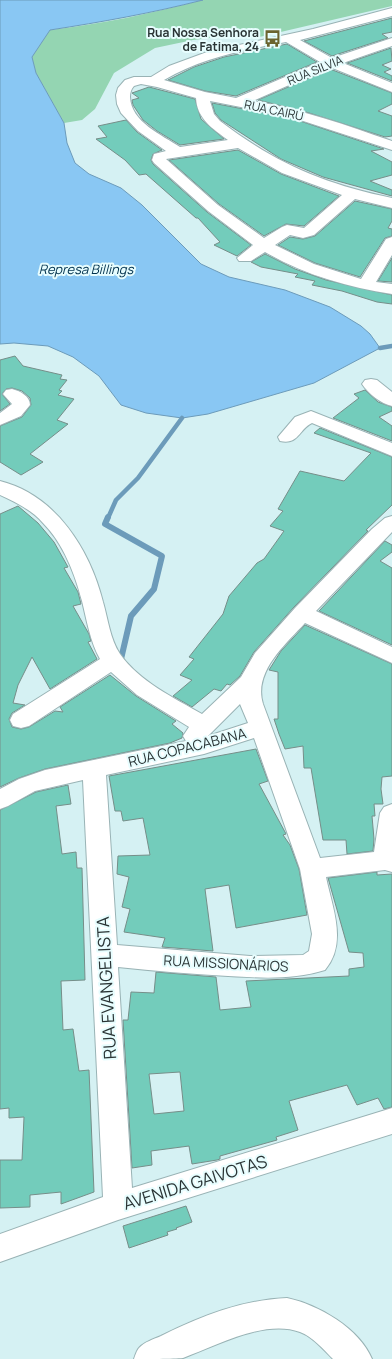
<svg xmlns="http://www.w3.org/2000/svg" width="392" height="1359" font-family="Manrope,sans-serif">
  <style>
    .green { fill: #94d5b2 }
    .water { fill: #89c7f3; stroke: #6c9bba }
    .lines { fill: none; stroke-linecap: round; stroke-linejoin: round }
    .stream-far1 { stroke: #6c9bba; stroke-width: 4.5 }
    .stream { stroke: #6c9bba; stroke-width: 6 }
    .building { fill: #73ccbb; stroke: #768e89; fill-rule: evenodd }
    .minor-casing { stroke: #99b3b5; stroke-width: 2 }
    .minor { fill: #fff; fill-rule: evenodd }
    .labels { text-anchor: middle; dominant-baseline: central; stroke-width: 4; stroke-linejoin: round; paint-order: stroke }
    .far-poi-label { font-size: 12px; font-weight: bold; fill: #2a3435; stroke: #e7fdfe; text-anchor: end }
    .far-street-label { font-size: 12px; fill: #2a3435; stroke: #e7fdfe }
    .far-water-label { font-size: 13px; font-style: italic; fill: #00314d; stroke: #e7fdfe }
    .street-label { font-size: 14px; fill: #2a3435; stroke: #e7fdfe }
    .near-street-label { font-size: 17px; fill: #2a3435; stroke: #e7fdfe }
  </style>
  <rect width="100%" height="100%" fill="#d5f1f3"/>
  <path class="green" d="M203,0H392V6L255,38L218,37L193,40L155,48L114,73L95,109L82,120L64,123L36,73L32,57L50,30C102,24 153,13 203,0Z"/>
  <path class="water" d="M0,0H203C152,13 102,22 50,30L32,57L36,73L64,123L67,143L75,163L89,174L121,188L142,205L201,264L229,277L285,290L330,307L361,326L370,334L380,348L314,383L208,414L182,418L146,413L121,405L99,376L73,357L48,346L14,343L0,344Z"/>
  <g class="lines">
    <g class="stream-far1">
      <polyline points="380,348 392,346"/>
      <polyline points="108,518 116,500 138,478 182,418"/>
    </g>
    <polyline class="stream" points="108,517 105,524 162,556 154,589 131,616 121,659"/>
  </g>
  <g class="building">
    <polygon points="392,18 392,32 382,34 388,38 332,56 304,41"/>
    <polygon points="287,44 317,62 236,96 205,91 168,80 194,67 224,57"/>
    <polygon points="391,48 392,61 382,65 391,69 384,72 392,76 392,81 347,63"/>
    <polygon points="330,69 392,93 392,104 378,111 392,116 392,136 385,137 306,112 258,100"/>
    <polygon points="149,87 195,99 201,119 224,139 180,145 157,131 143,120 133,105 132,100 139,98 132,93"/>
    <polygon points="212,103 291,118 384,149 371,151 392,162 392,175 370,181 392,190 392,196 323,177 281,159 221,120 215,113"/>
    <polygon points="126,120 137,132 162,150 153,154 151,160 153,164 207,212 251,245 237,256 214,245 220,242 198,218 196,218 146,174 139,175 125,160 96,139 107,137 98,126"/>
    <polygon points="238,150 281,174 339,196 304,226 286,224 264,236 219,204 169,160"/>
    <polygon points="355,201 392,209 392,221 388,228 392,229 392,236 385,238 360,277 315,263 278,245 290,237 303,239 315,236"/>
    <polygon points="265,254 295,269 326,280 392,295 392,304 377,302 342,291 312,285 315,281 295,277 298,274 261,267 251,262"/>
    <polygon points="392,258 392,282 378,281"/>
    <polygon points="15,356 23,366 62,375 60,379 67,380 59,390 62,391 58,395 74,399 57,420 68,424 30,454 43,462 21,475 0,462 0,426 22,417 31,405 30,398 22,391 12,388 6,389 2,394 10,404 0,411 0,360"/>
    <polygon points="365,390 378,402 392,407 392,411 379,417 392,426 392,441 333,418 359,398 354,394"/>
    <polygon points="320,428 392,457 392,505 366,530 368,531 294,607 254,652 240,676 230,685 227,684 221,691 214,689 192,707 173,696 192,680 180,675 194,659 189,657 223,614 229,596 257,563 264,559 284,531 270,526 283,511 278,509 300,471 344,481 371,453 314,433"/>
    <polygon points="18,506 38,523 54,542 68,567 64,568 78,592 81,604 73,606 89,634 91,641 88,642 97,659 50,689 32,657 18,685 13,703 25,705 12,713 9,719 12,727 21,729 29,727 55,711 63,712 60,707 110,675 136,696 176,721 172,724 183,733 182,738 170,743 45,769 19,778 0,787 0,514"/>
    <polygon points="385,541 392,545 392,552 380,561 392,568 392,645 319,611"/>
    <polygon points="305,625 392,664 392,776 382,777 381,789 383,804 374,804 375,816 372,816 374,839 373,851 347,854 346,840 323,840 311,768 304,768 303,746 285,749 279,734 274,719 278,719 278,672 269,670 281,651"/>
    <polygon points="256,749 268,781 259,784 285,832 286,834 283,835 290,845 299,869 307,915 236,928 229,885 205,889 213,951 162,947 165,938 124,932 130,909 122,907 129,877 117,874 118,856 150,855 143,818 123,821 121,811 115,811 109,776"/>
    <polygon points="68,785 71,804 56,806 62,854 76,852 77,868 82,868 85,980 61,981 63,1030 73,1029 79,1071 89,1070 94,1192 61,1204 61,1192 30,1195 30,1207 0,1208 0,1160 22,1160 24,1117 9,1118 9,1108 0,1109 0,810 36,792"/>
    <path d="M377,872V875L392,874V1107L384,1109L378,1098L357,1105L347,1085L289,1101L298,1130L276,1137L277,1140L220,1156V1159L217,1160L192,1164L189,1146L151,1151L152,1165L132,1168L123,1020H128L131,992L154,993L156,972L216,977L220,1010L251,1007L246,981L349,976V969L364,967L363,953L349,952L328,878ZM180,1072L184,1111L154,1114L149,1074Z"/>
    <polygon points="186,1206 192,1222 176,1228 177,1229 167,1232 168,1235 129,1248 123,1226"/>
  </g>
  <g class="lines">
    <defs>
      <g id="minor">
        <path d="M392,8V16L300,40L332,58L392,38V46L343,63L392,83V92L330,67L253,101C301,109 346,125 392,141V150L291,117L210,101L214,114L220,121C275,163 324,184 392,198V208L355,199L314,235L303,238L290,235L275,245L314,264L361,279L386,239L392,237V255L376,282L392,284V294C347,287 305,275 265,252L251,261H239L237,258L253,245L208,211L154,163L152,160L154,154L166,151L138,131L121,113L117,104L116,95L118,88L125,80L134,77H151L169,66L207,52L313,29ZM286,42L320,62L236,98L205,92L164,80C202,58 243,50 286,42ZM141,84L157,87L196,98C197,119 213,129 228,140L180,147C162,135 131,122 130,97C130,93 131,89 134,86ZM238,148L282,173L342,195L304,228L287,225L282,227L264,238L218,205L166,159Z"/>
        <path d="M371,379L377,380L392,392V406C381,404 368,393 362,384L365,380Z"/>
        <path d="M12,389C20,391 30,396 30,405L21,416L0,425V413L12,404L3,394L6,390Z"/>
        <path d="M311,411L392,443V456L312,423C298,430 299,445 280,441L278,437L295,417Z"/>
        <path d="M0,481C56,495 90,550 103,602C108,619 110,639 120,654C139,681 174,698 202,714L241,677L255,653L295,608L372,529L385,518L392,516V532L316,611L392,647V663L305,623C285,645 253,672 263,704L320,858L374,852L380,813L384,807L392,804V872L385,870L326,877C332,907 348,943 325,970C293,980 261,978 228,976C191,974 155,971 118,967L132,1188L392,1108V1134L118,1220L0,1262V1234L103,1197L83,780L35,791L8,806L0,809V789L19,779L45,770L186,741L183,736L189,727L137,695L111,672L29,726L21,728L13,726L10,720L13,714L100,659C90,641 87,621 82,601C75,574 63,543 43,523C32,510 15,502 0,495ZM240,704L248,723L208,736ZM254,738L300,869L312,934L309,951L303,955L250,956L117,945L106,775L204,754Z"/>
        <path d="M287,1298C319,1305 359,1328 372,1359H333C324,1350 312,1336 300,1332C264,1319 216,1346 183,1358C174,1359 145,1359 134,1359C135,1356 137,1350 139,1348C144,1342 154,1339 161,1336C201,1316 242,1300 287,1298Z"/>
      </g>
    </defs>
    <use href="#minor" class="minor-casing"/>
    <use href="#minor" class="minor"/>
  </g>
  <defs>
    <symbol id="bus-bare" viewBox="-9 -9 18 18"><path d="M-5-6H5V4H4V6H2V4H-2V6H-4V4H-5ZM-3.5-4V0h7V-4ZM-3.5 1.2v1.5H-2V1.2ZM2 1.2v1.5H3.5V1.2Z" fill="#6b632f" stroke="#e7fdfe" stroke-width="2.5" paint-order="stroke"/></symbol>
  </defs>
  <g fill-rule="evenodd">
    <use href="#bus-bare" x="260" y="26" width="25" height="25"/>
  </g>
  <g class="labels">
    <g class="far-poi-label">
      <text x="259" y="32">Rua Nossa Senhora<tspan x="259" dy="14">de Fatima, 24</tspan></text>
    </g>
    <g class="far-street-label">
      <text transform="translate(315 70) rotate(-22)">RUA SILVIA</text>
      <text transform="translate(274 110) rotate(12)">RUA CAIRÚ</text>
    </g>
    <g class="far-water-label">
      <text x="86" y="269">Represa Billings</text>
    </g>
    <g class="street-label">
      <text transform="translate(187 747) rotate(-14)">RUA COPACABANA</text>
      <text transform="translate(226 963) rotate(3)">RUA MISSIONÁRIOS</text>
    </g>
    <g class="near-street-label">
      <text transform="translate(106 988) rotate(-93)">RUA EVANGELISTA</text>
      <text transform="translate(195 1182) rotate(-17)">AVENIDA GAIVOTAS</text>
    </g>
  </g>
</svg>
